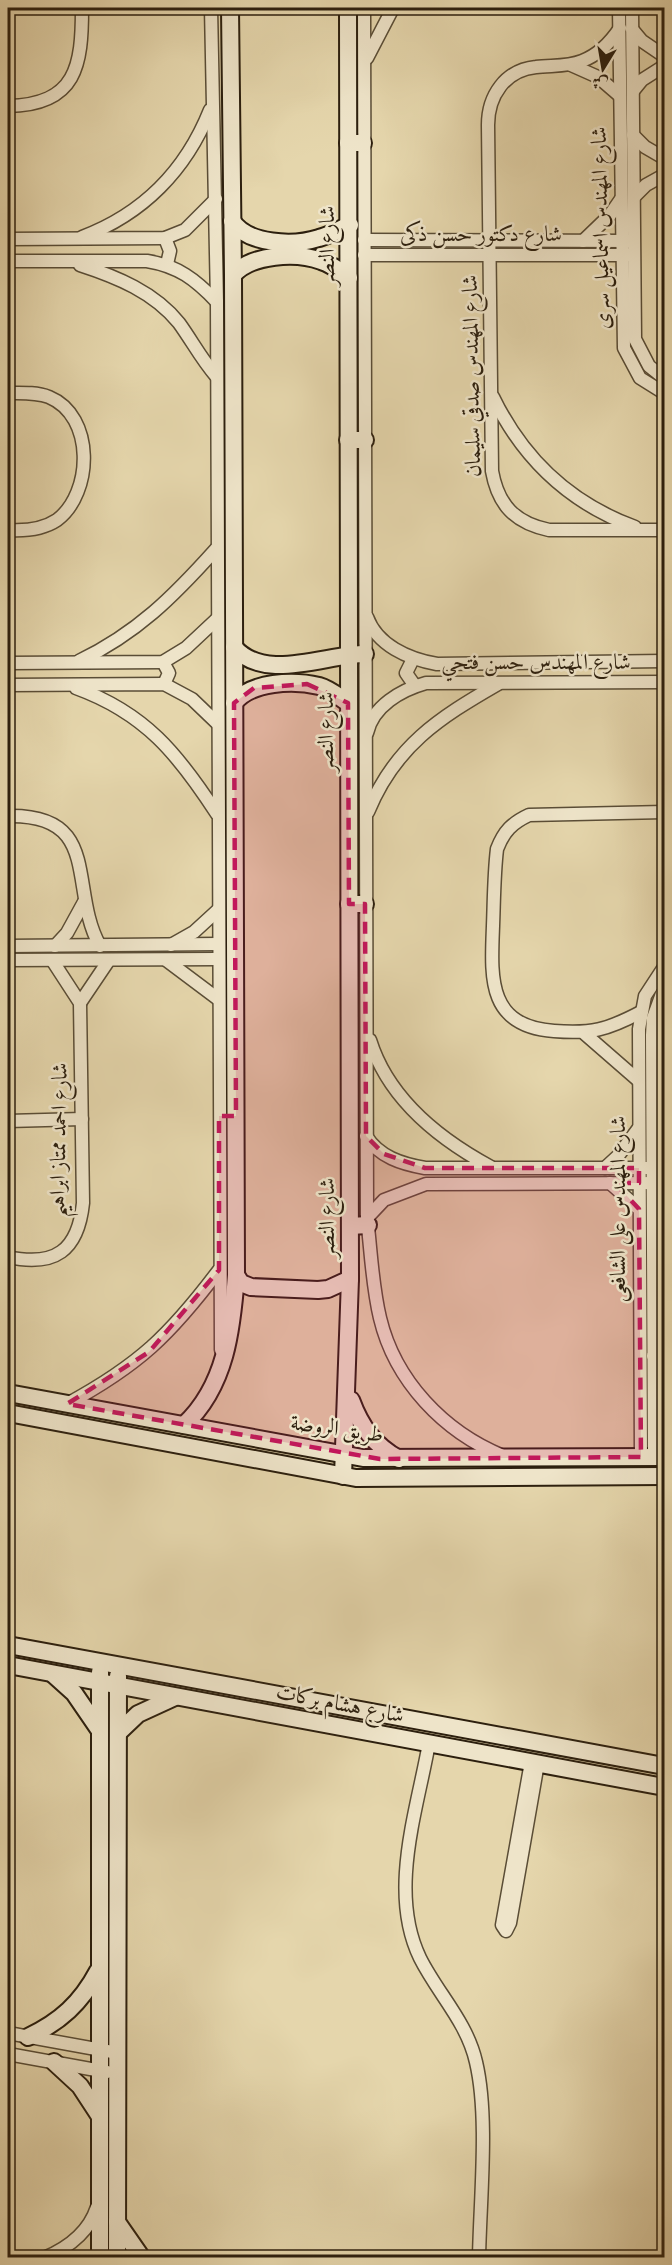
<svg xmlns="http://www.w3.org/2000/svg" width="672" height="2265" font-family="'IM FELL DW Pica',Amiri,serif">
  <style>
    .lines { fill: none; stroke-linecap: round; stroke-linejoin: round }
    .street-casing { stroke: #5a4d36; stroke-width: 15 }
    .secondary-casing { stroke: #2c1f0e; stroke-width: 20 }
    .street { stroke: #eee4c9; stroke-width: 12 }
    .secondary { stroke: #eee4c9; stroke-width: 16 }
    .marked { fill: #c2185b; fill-opacity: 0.2; stroke: #c2185b; stroke-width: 4.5; stroke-dasharray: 12 8; stroke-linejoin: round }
    .labels { text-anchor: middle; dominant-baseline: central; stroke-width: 5; stroke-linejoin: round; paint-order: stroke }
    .street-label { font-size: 22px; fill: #2c1f0e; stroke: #eee4c9 }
  </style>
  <rect width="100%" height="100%" fill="#e5d6ac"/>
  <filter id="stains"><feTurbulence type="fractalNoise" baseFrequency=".00333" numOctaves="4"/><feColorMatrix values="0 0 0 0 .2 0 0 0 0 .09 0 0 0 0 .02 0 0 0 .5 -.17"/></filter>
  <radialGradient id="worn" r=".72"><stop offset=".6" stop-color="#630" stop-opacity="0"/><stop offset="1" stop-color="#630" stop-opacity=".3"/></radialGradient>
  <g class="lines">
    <defs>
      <g id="street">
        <polyline points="211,8 217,302 221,1350"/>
        <path d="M364,8L367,1218C371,1251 372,1285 380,1318C395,1381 444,1432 503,1456"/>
        <polyline points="619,8 624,348 640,378 664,393"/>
        <polyline points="632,8 635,339 649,366 664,378"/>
        <path d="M620,28C610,43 598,55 582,61C567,67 551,65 536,67C505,70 488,96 488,125L492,471C498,505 515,523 549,530H664"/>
        <polyline points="632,29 642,41 664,56"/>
        <polyline points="367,58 393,8"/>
        <polyline points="571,65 598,77 620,96"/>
        <polyline points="633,91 642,80 664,66"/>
        <path d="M8,106C77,105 82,65 82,8"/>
        <polyline points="633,135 645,147 664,158"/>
        <polyline points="634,197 646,185 664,175"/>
        <path d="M82,237C143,214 186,170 210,110"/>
        <polyline points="165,238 170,251 167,264"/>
        <polyline points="8,239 165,238 185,230 216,199"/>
        <polyline points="364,240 629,241"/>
        <polyline points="583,241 610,215 621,199"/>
        <polyline points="364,255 630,255"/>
        <path d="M8,261H147C178,266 195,279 217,302"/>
        <path d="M80,265C117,277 154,292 179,323C192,341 202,360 216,376"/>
        <path d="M8,393C21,393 36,392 49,397C95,416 93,493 57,520C42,530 24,531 8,530"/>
        <path d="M493,397C523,459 569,503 635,527"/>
        <path d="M367,617C377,645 408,659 437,664L664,661"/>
        <polyline points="413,659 406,673 415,686"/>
        <path d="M79,661C137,633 173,597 216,549"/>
        <polyline points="163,662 169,673 164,684"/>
        <polyline points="8,663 163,662 186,648 217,619"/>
        <polyline points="8,685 164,684 192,699 217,723"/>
        <path d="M76,688C145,713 178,754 217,814"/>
        <path d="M367,733C373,706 401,690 426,683L664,682"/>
        <path d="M368,812C395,746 439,718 498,684"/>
        <path d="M8,816C103,814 68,889 100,946"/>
        <polyline points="171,945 194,932 218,910"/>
        <polyline points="8,946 218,944"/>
        <polyline points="55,946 67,933 84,902"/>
        <polyline points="8,960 218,959"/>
        <polyline points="166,960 218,999"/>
        <polyline points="80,1003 109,960"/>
        <path d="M641,1012C607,1030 591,1034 554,1031C487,1026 491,978 493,926C494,900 494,874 497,849C504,831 512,823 529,815L664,812"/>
        <polyline points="585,1034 639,1081"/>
        <path d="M370,1040C388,1098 439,1139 491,1167"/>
        <polyline points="8,1121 82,1119"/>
        <path d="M366,1136C379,1157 402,1164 425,1168H664"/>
        <polyline points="605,1168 618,1156 638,1129"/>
        <polyline points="610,1183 639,1209"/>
        <polyline points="367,1218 384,1200 426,1184 664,1183"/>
        <polyline points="653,1224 664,1207"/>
        <path d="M8,1257C55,1267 78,1251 83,1203L80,1003L52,960"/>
        <polyline points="653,1356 664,1346"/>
        <path d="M67,1404C139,1365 170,1335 219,1270"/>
        <polyline points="641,1457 639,1029 645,996 664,967"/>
        <polyline points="654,1457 652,1035 653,1018 664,988"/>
        <path d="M429,1743C417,1811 388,1892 420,1958C438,1994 467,2022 476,2062C489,2117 480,2199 479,2258"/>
        <polyline points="531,1762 502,1925 506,1931 510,1923 538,1763"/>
        <polyline points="8,2033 118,2053"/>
        <polyline points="8,2054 107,2072"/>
        <path d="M44,2258C68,2248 89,2232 97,2207"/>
      </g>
      <g id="secondary">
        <polyline points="348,143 363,143"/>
        <path d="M232,221C248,245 294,246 319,238C330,235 340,229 350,225"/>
        <path d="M233,275C251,254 297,252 321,261C332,264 341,272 349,278"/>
        <polyline points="348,440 365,440"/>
        <path d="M234,647C264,683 327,654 365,654"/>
        <path d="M234,703C251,681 294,680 319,686C330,689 339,697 348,703"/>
        <polyline points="349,904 365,904"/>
        <polyline points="350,1226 368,1225"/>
        <polyline points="236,1275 241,1283 251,1287 318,1290 328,1289 350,1279"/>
        <polyline points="8,1393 363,1458 664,1457"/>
        <path d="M351,1400C361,1427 374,1445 399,1459"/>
        <polyline points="8,1413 356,1478 664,1476"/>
        <path d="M184,1425C226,1386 232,1329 236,1275L233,275L230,8"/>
        <polyline points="343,1476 350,1279 348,8"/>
        <polyline points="8,1645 664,1766"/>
        <polyline points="8,1665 664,1787"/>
        <polyline points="54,1675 74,1693 98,1728"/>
        <polyline points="118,1733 138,1714 175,1697"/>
        <path d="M28,2037C60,2022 81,2003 98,1971"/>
        <polyline points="54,2062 80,2086 99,2115"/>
        <polyline points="117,2222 142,2258"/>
        <polyline points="100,2258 100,1672"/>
        <polyline points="117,2258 118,1676"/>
      </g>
    </defs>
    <use href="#street" class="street-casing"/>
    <use href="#secondary" class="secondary-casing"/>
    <use href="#street" class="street"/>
    <use href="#secondary" class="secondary"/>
  </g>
  <path class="marked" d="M307,684L348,703L349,904H365L366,1136L384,1154L425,1168H639V1183H615L639,1209L641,1457L380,1459L67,1404L149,1352L219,1270V1116H236L234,703L254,688Z"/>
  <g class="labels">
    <g class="street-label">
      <text transform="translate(601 228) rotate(-91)">شارع المهندس اسماعيل سرى</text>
      <text x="481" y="234">شارع دكتور حسن ذكى</text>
      <text transform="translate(327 246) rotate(-90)">شارع النصر</text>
      <text transform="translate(472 376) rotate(-91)">شارع المهندس صدقي سليمان</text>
      <text x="536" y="662">شارع المهندس حسن فتحي</text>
      <text transform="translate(326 732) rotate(-90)">شارع النصر</text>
      <text transform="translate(59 1140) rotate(-89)">شارع احمد ممتاز ابراهيم</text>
      <text transform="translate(618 1209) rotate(-90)">شارع المهندس على الشافعى</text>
      <text transform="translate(327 1218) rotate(-90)">شارع النصر</text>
      <text transform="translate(337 1429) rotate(8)">طريق الروضة</text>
      <text transform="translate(340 1704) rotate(11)">شارع هشام بركات</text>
    </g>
  </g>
  <rect width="672" height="2265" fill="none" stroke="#e5d6ac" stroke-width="30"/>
  <rect x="9" y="9" width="654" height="2247" fill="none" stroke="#2c1f0e" stroke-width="3"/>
  <rect x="15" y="15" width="642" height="2235" fill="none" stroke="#2c1f0e" stroke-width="1.5"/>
  <g transform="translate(603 69) rotate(191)" stroke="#eee4c9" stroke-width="4.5" paint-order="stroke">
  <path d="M0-4.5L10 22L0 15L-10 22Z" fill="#2c1f0e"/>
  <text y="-9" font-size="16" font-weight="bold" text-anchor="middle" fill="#2c1f0e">ش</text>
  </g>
  <rect width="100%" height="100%" filter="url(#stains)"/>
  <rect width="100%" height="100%" fill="url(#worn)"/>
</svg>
